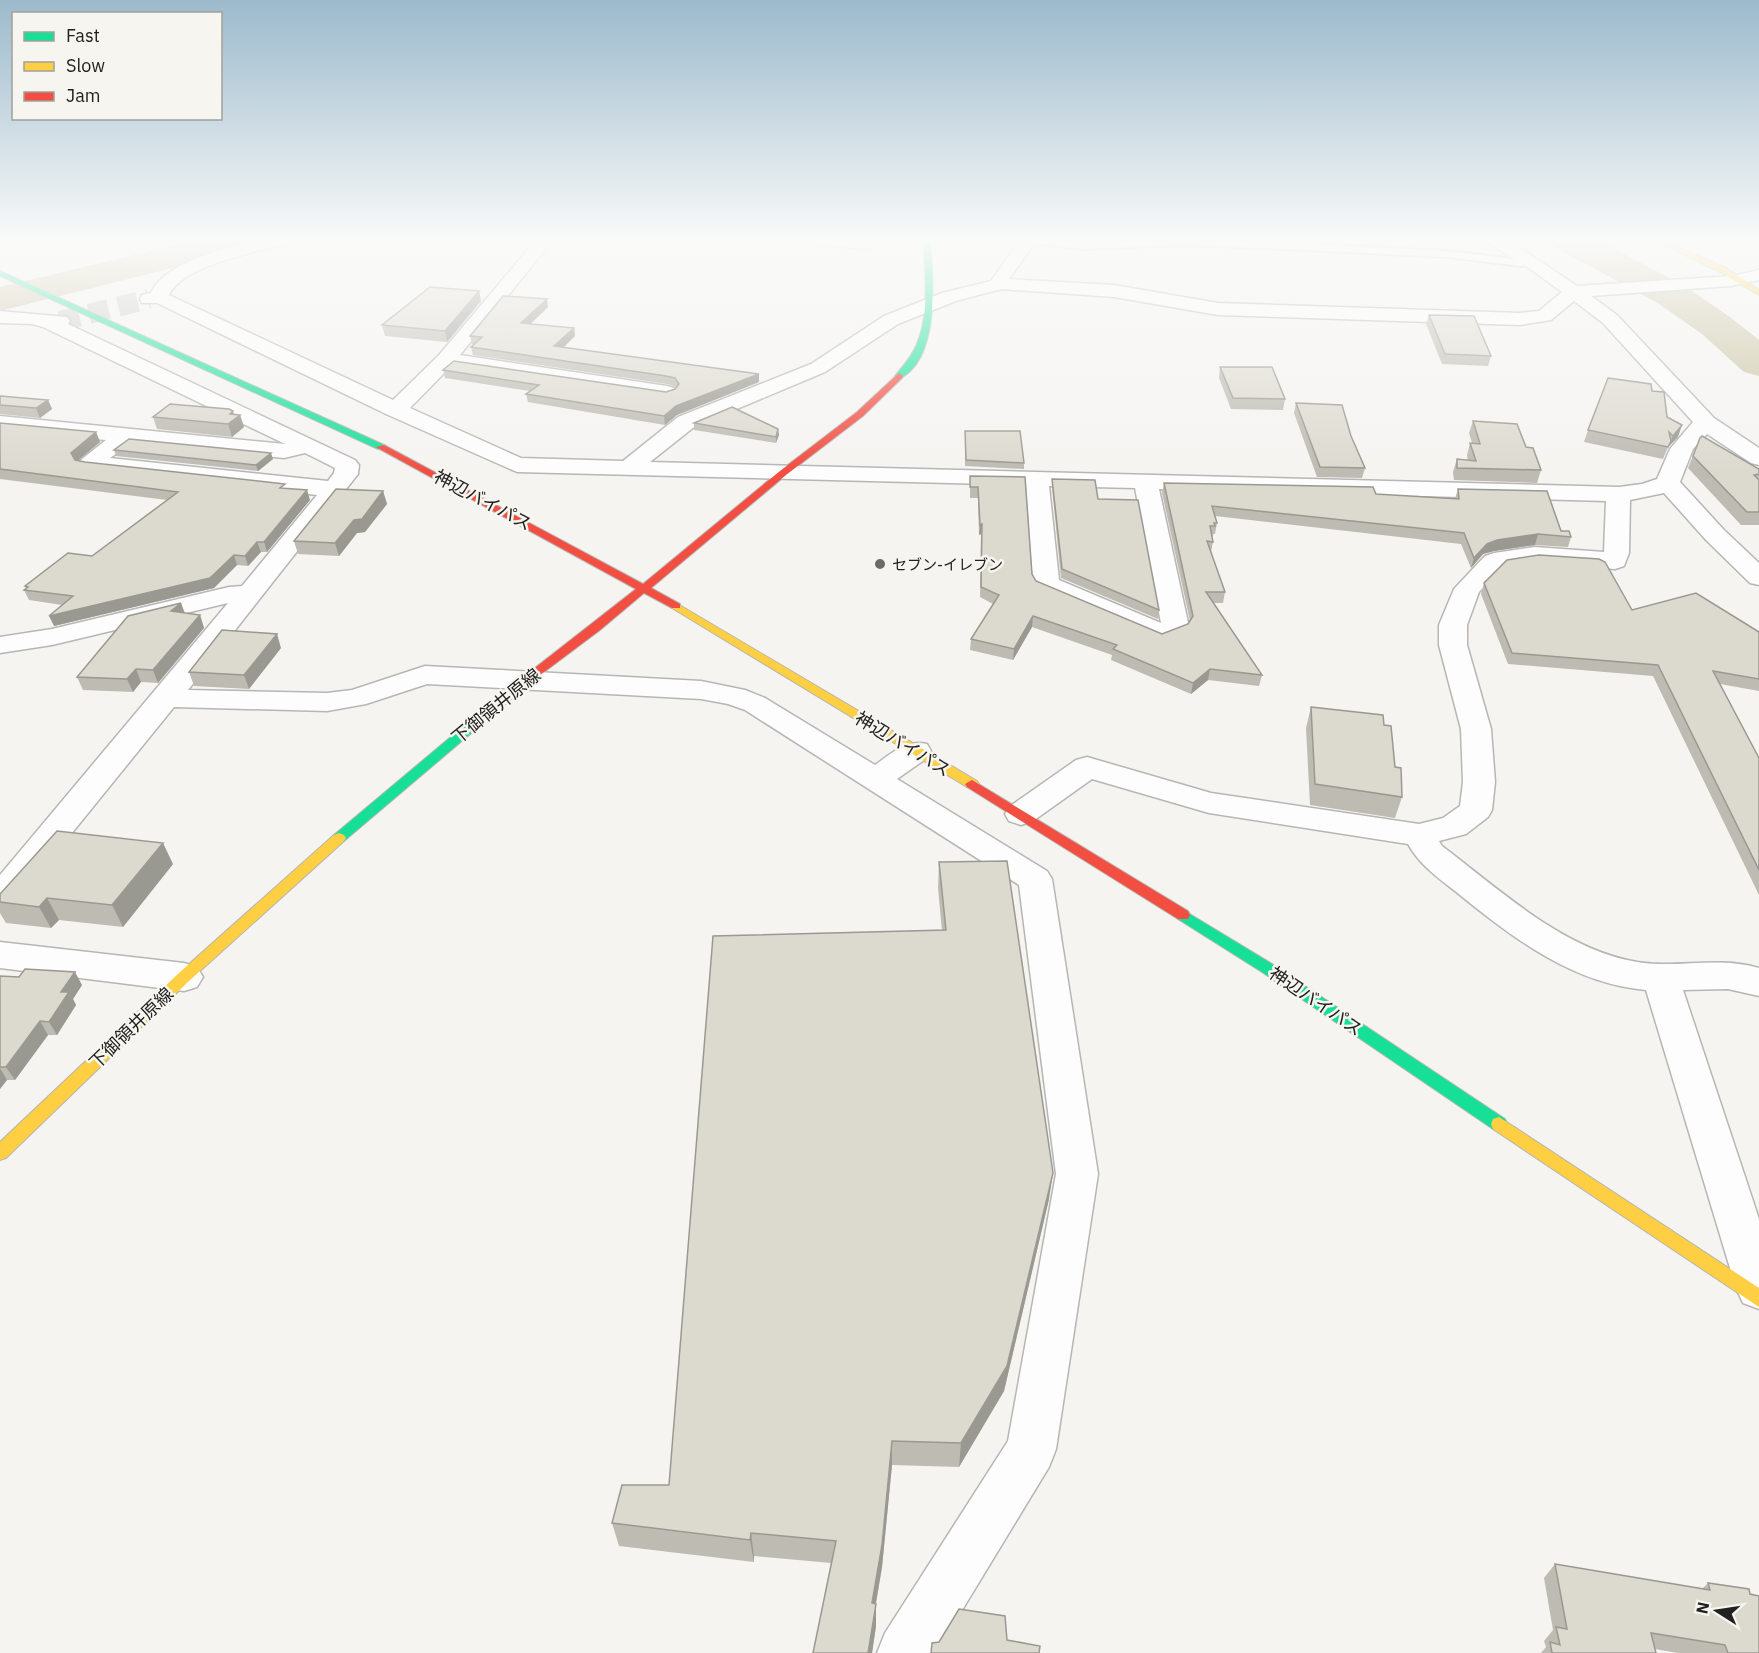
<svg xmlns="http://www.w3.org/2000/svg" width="1759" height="1653" font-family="'IBM Plex Sans','Noto Sans JP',sans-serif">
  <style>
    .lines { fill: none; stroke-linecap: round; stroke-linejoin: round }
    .river { fill: #cac4a3; fill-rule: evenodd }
    .street-tunnel { stroke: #cbcac7; stroke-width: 20; stroke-dasharray: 20 10; stroke-linecap: butt }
    .lane-casing { stroke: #b6b6b4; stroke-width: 4 }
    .street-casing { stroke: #b6b6b4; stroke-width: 3 }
    .fast-casing { stroke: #b6b6b4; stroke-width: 2 }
    .slow-casing { stroke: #b6b6b4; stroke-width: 2 }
    .jam-casing { stroke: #b6b6b4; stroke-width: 2 }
    .path { stroke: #dededd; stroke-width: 2; stroke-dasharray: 2 2; stroke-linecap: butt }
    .lane { fill: #fefdfd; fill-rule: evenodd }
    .street { fill: #fefdfd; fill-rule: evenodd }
    .fast { fill: #16e098; fill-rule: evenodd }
    .slow { fill: #ffcf43; fill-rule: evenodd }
    .jam { fill: #f24e42; fill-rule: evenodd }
    .wall { fill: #bdbbb2 }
    .shaded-wall { fill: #9a9991 }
    .building { fill: #dcdacf; stroke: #9a9991; stroke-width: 1.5 }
    .poi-dot { fill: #6b6b68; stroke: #f6f5f0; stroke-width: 2 }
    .labels { text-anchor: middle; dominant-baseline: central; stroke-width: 5; stroke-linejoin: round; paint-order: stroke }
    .far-poi-label { font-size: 15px; fill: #21211f; stroke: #f6f5f0; text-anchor: start }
    .street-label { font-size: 18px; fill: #21211f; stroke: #f6f5f0 }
  </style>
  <rect width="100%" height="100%" fill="#f5f4f1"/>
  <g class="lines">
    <g class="river">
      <polygon points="197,240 258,240 253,248 0,311 0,287"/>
      <polygon points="1551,240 1597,240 1607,245 1683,285 1730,317 1759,340 1759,376 1744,372 1702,334 1656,302 1556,248"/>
    </g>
    <polyline class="street-tunnel" points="60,321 149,299"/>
    <defs>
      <polygon id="lane" points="1029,240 1082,243 1176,240 1264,242 1447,251 1522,260 1532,259 1536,262 1522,266 1447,257 1264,248 1182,245 1082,249 1033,243"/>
      <g id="street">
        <path d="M262,240H290L287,244C258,251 181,266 169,295L393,400L439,355L536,240H553L460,355L667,386L674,388L678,392L674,396L667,398L451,366L410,408L521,458L623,461L678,417L811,364L884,316L942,293L991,281L1020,240H1037L1009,279L1114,285L1218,303L1520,313L1539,311L1562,292L1526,266L1490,244L1488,240H1508L1577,286L1731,276L1759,270V280L1731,286L1591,296L1617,315L1714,418L1759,448V465L1751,463L1707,434L1693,449L1680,482L1724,530L1759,563V585L1750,583L1706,540L1664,493L1630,500L1629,553L1624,566L1615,569L1535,563L1502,568L1479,592L1467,625V645L1491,729L1495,782L1492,810L1488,817L1466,834L1439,841L1442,846C1499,889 1560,947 1632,961C1675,970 1714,955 1759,968V996L1728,989L1683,990L1759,1219V1309L1743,1303L1736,1288L1646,990C1574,984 1514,939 1460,895C1440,879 1420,866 1408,844L1209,813L1092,779L1033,821L1021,825L1009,821L1005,814L1009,807L1076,760L1087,757L1211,793L1419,824L1443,818L1460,806L1463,782L1461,729L1439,645V625L1454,589L1485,556L1494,553L1535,547L1604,552L1606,501L1159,489L1189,627L1185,633L1159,643L1037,590L1033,584L1026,485L517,472L386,414L157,303H142L140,299L142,295L151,293C166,260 230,248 262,240ZM1001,289L1114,297L1218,315L1520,325L1551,320L1574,301L1603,323L1693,422L1670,449L1657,479L1642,484L1619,487L650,462L694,427L825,372L898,324L956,301ZM1049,486L1135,488L1161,623L1059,580Z"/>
        <polygon points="810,240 868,240 874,244 871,248 865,249 819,245 813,244"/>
        <path d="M0,311L67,317L70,321L68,324L355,460L359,465L358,474L354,479L188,690L327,693L352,690L425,666L701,681L745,690L765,698L875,765C892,753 906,739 927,744L931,751L927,758L897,779L1047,871L1052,879L1098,1174L1056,1449L1049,1467L936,1653H877L885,1633L1008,1441L1056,1174L1019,885L745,710L728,704L701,699L427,684L366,704L327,711L174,707L12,907L0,910V875L228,603L52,645L0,653V637L52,629L229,587L242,586L317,495L89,470L81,468L77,463L106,440L0,430V416L285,444L43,327L32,324L0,323ZM131,443L284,458L305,453L335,468L334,473L328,481L110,458Z"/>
        <polygon points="0,942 184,963 197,967 203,977 197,987 184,991 0,968"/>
      </g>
      <g id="fast">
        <path d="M924,240H930C933,277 941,359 899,379L895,376C903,366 911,358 916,346C931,312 924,275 924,240Z"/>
        <polygon points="0,271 384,445 386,447 378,449 0,276"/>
        <polygon points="512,688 516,689 518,692 516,695 344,841 334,841 332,838 334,835 508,689"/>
        <polygon points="1183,910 1272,964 1505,1119 1507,1124 1505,1129 1499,1131 1493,1129 1262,972 1178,919 1176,915 1178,911"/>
      </g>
      <g id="slow">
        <polygon points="1654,240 1662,240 1726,268 1759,290 1759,295 1720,272"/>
        <polygon points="676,603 977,781 979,784 977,787 967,787 672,608 670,606"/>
        <polygon points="339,833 344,835 346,838 344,841 189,981 6,1158 0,1160 0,1142 179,973 334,835"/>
        <polygon points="1499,1117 1759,1288 1759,1307 1493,1129 1491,1124 1493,1119"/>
      </g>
      <g id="jam">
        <polygon points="899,373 903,376 902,378 863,416 786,475 651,588 680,604 680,608 672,608 644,593 600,630 512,696 508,695 506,692 508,689 636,589 376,447 384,445 643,584 780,471 857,412"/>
        <polygon points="972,780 1188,911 1190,915 1188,919 1178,919 967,787 965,784"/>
      </g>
    </defs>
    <use href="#lane" class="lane-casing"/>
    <use href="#street" class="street-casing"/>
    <use href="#fast" class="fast-casing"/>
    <use href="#slow" class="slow-casing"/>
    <use href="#jam" class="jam-casing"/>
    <polyline class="path" points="77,247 105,240"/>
    <use href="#lane" class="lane"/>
    <use href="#street" class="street"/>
    <use href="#fast" class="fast"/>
    <use href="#slow" class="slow"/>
    <use href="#jam" class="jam"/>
  </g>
  <g class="wall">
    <polygon points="963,240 996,240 992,244"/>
    <polygon points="479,291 481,301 447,342 385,336 382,325"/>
    <polygon points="548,307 530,324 574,328 575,336 563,348 759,374 759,382 677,415 665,425 528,402 526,394 530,391 445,378 443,370 666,392 675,389 676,387 667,384 473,355 471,347 473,344 472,344 470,336"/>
    <polygon points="1429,315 1491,356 1488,366 1442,364 1426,324"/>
    <polygon points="1220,367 1285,399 1283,410 1231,409 1219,378"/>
    <polygon points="1652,391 1678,437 1668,447 1663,459 1584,442 1588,430"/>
    <polygon points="0,396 48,400 52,409 40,418 0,414"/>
    <polygon points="1296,403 1351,436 1365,468 1362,478 1317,477 1294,413"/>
    <polygon points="234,414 240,415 244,427 232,437 157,429 153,417"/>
    <polygon points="1473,421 1526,447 1541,470 1537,483 1454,480 1453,472 1457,459 1468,461 1467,455 1470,443 1472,443 1469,433"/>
    <polygon points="0,423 96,432 100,442 78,460 85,462 286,489 310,500 267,552 261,552 248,566 237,565 214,588 54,626 62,605 29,600 24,590 26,588 25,586 92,556 167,500 0,479"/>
    <polygon points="694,423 778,429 779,435 776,443 694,430"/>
    <polygon points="965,431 1024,463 1024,469 965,466"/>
    <polygon points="1700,438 1759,469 1759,525 1741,525 1688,468"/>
    <polygon points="114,450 273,459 258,471 116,456"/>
    <polygon points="970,476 1025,477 1032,574 1036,581 1162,634 1188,624 1190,621 1162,493 1164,483 1376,494 1455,499 1458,489 1561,531 1571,537 1568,547 1535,545 1494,551 1483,554 1471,568 1461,544 1215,516 1217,523 1215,534 1213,534 1213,536 1212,536 1213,542 1211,552 1225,592 1223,603 1214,603 1262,675 1259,686 1208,680 1191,694 1111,660 1112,655 1032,627 1013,660 970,650 971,639 993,604 980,597 981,534 979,535 978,498 970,498"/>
    <polygon points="1052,479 1159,610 1158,619 1061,578 1052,488"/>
    <polygon points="383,491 387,504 365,532 357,533 339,556 298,554 294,541"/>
    <polygon points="1484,583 1759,632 1759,691 1720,684 1759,758 1759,895 1653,676 1508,664 1481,594"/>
    <polygon points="181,603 185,613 200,615 204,628 158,683 141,682 133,692 83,690 77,677"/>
    <polygon points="281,648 249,689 194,686 189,672"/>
    <polygon points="1311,707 1384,725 1402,797 1395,818 1310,805 1306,728"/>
    <polygon points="939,862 1049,1199 1004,1391 959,1467 892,1465 882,1567 876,1604 876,1626 872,1653 813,1653 831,1563 754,1556 754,1562 619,1546 612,1523 669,1485 942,931 938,888"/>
    <polygon points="173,864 123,927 59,920 51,928 6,923 0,913 0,894"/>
    <polygon points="0,976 82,985 73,999 76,1005 57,1035 48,1035 15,1080 7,1080 0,1089"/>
    <polygon points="1555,1564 1702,1589 1708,1583 1759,1653 1678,1653 1655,1649 1656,1653 1541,1653 1546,1647 1544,1641 1553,1630 1544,1578"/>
  </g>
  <g class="shaded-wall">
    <polygon points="479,291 481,301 447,342 445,331"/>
    <polygon points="547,299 548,307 523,331 521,323"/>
    <polygon points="574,328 575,336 556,354 554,346"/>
    <polygon points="759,374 759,382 677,415 665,425 664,416 676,406"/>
    <polygon points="48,400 52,409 40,418 36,408"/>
    <polygon points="233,411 235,419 240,415 244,427 232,437 228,424 230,414"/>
    <polygon points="1682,425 1678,437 1668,447 1673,436"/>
    <polygon points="778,429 779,435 776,443 776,437"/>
    <polygon points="96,432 100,442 75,463 71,453"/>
    <polygon points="271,453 273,459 258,471 256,465"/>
    <polygon points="307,490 310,500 267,552 264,542"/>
    <polygon points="383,491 387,504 365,532 357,533 339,556 335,543 354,520"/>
    <polygon points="982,524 981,534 979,535 980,525"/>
    <polygon points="1538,534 1535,545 1494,551 1483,554 1471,568 1474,558 1487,544 1497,540"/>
    <polygon points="257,542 261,552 248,566 245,556"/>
    <polygon points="234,555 237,565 214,588 54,626 49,616"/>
    <polygon points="181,603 185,615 171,611"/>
    <polygon points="200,615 204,628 158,683 153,670"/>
    <polygon points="1033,616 1032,627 1013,660 1014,649"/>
    <polygon points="277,634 281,648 249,689 244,675"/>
    <polygon points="136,669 141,682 133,692 127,679"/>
    <polygon points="1210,669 1208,680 1191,694 1193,683"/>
    <polygon points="163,843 173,864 123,927 112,905"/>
    <polygon points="47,898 59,920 51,928 39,907"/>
    <polygon points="75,972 82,985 73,999 76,1005 57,1035 49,1022 61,992"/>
    <polygon points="40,1021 48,1035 15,1080 6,1067"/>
    <polygon points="0,1068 7,1080 0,1089"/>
    <polygon points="1053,1173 1049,1199 1004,1391 959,1467 961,1443"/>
    <polygon points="892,1441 892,1465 882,1567 872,1625 872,1603"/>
    <polygon points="751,1533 754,1556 754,1562 750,1540"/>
    <polygon points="876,1604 876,1626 872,1653 868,1653"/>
  </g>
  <g class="building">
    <polygon points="430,287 479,291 445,331 382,325"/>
    <polygon points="503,296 547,299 521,323 574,328 554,346 759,374 676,406 664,416 526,394 539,385 443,370 454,361 666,392 675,389 679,384 675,378 666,376 471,347 482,337 470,336"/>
    <polygon points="1429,315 1474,316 1491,356 1445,354"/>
    <polygon points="1220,367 1272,367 1285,399 1233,398"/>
    <polygon points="1608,378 1651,384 1652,391 1664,392 1667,417 1682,425 1673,436 1669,432 1671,441 1668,447 1588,430"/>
    <polygon points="0,396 48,400 36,408 0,405"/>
    <polygon points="1296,403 1342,405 1351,436 1365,468 1320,467"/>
    <polygon points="170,404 229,409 233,411 230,414 240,415 228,424 153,417"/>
    <polygon points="732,407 778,429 776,437 694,423"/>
    <polygon points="1473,421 1517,424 1526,447 1533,448 1541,470 1457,468 1457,459 1476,461 1470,443 1480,444"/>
    <polygon points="0,423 96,432 71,453 75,460 85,462 285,484 280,488 307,490 264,542 257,542 245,556 234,555 210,578 49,616 73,596 24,590 28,587 25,586 68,553 92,556 178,492 0,469"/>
    <polygon points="965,431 1020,431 1024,463 966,460"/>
    <polygon points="1702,436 1759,469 1759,474 1754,475 1759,480 1759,512 1747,512 1693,456 1700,438"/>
    <polygon points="129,439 271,453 256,465 114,450"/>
    <polygon points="970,476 1025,477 1032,574 1036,581 1162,634 1188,624 1193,616 1164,483 1373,487 1376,494 1459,499 1458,489 1547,491 1561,531 1569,531 1571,537 1538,534 1497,540 1487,544 1474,558 1464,533 1212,506 1217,523 1214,523 1215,526 1210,526 1213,542 1207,541 1225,592 1206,592 1262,675 1210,669 1193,683 1113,649 1117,645 1033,616 1014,649 971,639 999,595 981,587 982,524 980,525 978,487 970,487"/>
    <polygon points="1052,479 1095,480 1098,499 1138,500 1159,610 1062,569"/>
    <polygon points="336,489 383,491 362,519 354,520 335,543 294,541"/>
    <polygon points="1539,555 1599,559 1605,562 1632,610 1696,593 1759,632 1759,679 1713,671 1759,758 1759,870 1658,665 1512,653 1484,583 1507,560"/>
    <polygon points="181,603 171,611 200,615 153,670 136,669 127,679 77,677 128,616"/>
    <polygon points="222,630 277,634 244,675 189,672"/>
    <polygon points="1311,707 1383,715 1384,725 1391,726 1395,767 1401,768 1402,797 1315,784"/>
    <polygon points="57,831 163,843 112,905 47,898 39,907 0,902 0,894"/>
    <polygon points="1007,861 1053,1173 1007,1366 961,1443 892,1441 882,1545 872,1603 876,1604 868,1653 813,1653 836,1541 751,1533 750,1540 612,1523 622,1485 669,1485 713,936 946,930 939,862"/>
    <polygon points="25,969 75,972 61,992 69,992 49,1022 40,1021 6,1067 0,1067 0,976 19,977"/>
    <polygon points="1555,1564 1710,1590 1708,1583 1749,1589 1750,1594 1759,1596 1759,1653 1728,1653 1725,1645 1651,1633 1656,1653 1552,1653 1550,1642 1560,1645 1556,1627 1567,1629"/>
    <polygon points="959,1609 1005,1616 1007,1640 1040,1646 1039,1653 931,1653 932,1643 939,1642"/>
  </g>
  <linearGradient id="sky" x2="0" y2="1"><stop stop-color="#9cbacc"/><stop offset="0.51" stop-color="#fafaf9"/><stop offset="1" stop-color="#fafaf9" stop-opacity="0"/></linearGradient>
  <rect width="1759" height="471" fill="url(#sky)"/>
  <circle class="poi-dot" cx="880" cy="564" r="6"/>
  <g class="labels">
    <g class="far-poi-label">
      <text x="892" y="564">セブン-イレブン</text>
    </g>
    <g class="street-label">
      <text transform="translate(483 500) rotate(28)">神辺バイパス</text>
      <text transform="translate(496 706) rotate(-39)">下御領井原線</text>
      <text transform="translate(903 744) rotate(31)">神辺バイパス</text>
      <text transform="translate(1316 1001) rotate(34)">神辺バイパス</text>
      <text transform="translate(131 1028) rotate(-44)">下御領井原線</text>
    </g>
  </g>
  <rect x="12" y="12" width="210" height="108" fill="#f6f5f0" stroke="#a1a09c" stroke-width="1.5"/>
  <rect x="24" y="32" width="30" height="9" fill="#16e098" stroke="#a1a09c" stroke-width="1.5"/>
  <text x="66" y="42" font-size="18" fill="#21211f">Fast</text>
  <rect x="24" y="62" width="30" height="9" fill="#ffcf43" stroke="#a1a09c" stroke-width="1.5"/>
  <text x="66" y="72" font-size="18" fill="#21211f">Slow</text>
  <rect x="24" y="92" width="30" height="9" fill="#f24e42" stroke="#a1a09c" stroke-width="1.5"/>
  <text x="66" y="102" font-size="18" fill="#21211f">Jam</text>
  <g transform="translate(1717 1611) rotate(282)" stroke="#f6f5f0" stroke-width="4.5" paint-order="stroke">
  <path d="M0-4.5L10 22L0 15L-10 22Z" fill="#21211f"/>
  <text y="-9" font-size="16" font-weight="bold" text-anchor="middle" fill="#21211f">N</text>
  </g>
</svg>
